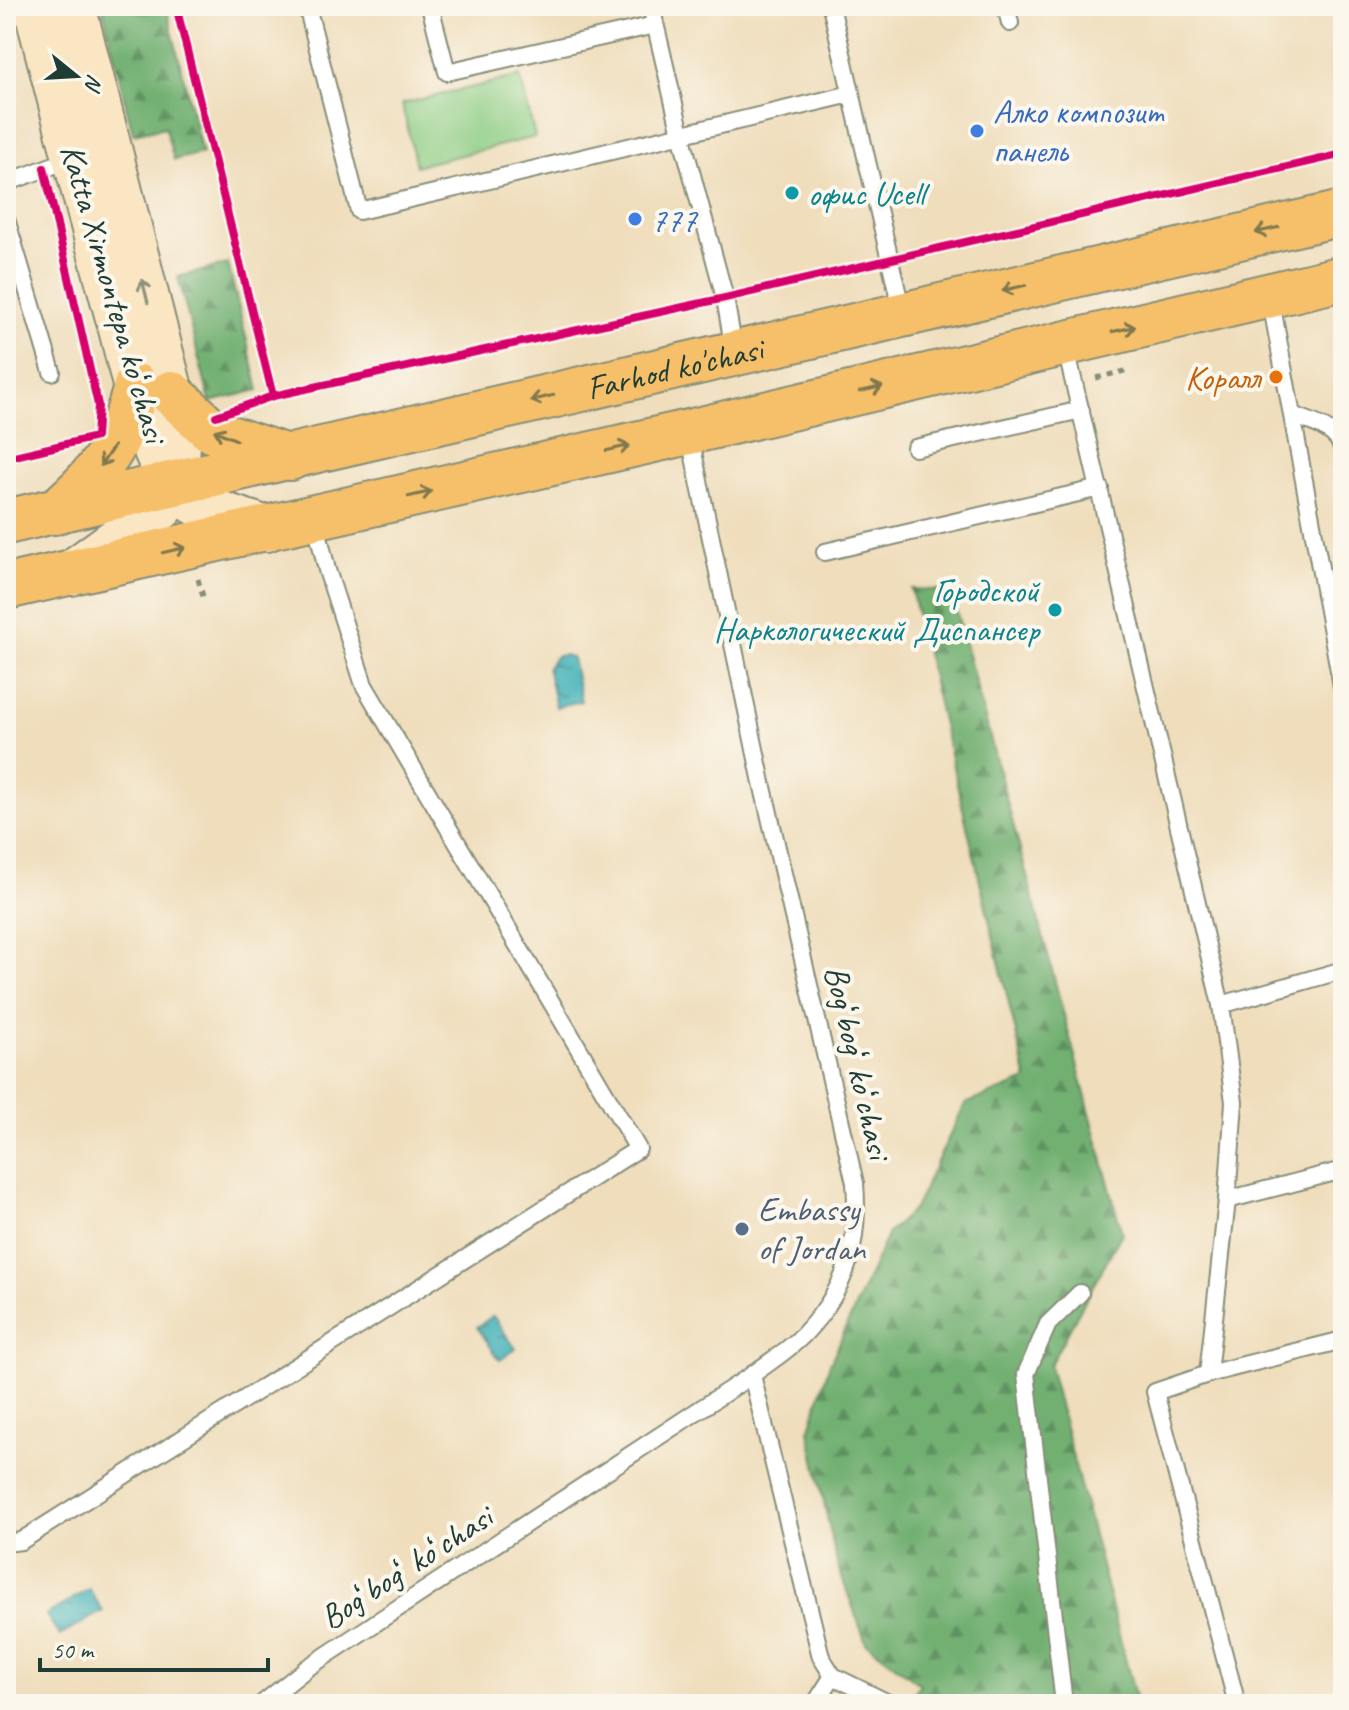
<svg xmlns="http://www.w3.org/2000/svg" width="1349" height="1710" font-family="Caveat,sans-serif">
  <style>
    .green { fill: #8dcd84; stroke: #56855c; stroke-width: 2 }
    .forest { fill: url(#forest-firs); stroke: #487653; stroke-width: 2 }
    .water { fill: url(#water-ripples); stroke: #2f7676; stroke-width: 2 }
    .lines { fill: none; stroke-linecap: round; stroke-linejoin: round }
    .lane-casing { stroke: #878d78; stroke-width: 20 }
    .secondary-casing { stroke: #878d78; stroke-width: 48 }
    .primary-casing { stroke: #878d78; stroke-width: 48 }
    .path { stroke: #878d78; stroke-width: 5; stroke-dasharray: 6 6; stroke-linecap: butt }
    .lane { stroke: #fff; stroke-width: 16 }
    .secondary { stroke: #fbe6c4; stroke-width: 44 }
    .primary { stroke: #f6c06b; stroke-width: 44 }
    .cycleway-casing { stroke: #fbf7ec; stroke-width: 13 }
    .cycleway { stroke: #d6006c; stroke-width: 8 }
    .oneway { stroke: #80784d }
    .oneway2 { stroke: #8d927c }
    .shop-dot { fill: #3f7fe0; stroke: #fbf7ec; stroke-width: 3 }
    .culture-dot { fill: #0f9aa8; stroke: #fbf7ec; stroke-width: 3 }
    .food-dot { fill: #e8710a; stroke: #fbf7ec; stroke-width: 3 }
    .service-dot { fill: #5c6f8a; stroke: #fbf7ec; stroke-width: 3 }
    .labels { text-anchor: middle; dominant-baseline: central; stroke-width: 8; stroke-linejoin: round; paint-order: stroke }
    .shop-label { font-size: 34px; fill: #366cbe; stroke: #fbf7ec; text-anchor: start }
    .culture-label { font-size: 34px; fill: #0d838f; stroke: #fbf7ec; text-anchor: start }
    .street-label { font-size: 34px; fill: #1f3d34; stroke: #fbf7ec }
    .food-label { font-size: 34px; fill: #c56008; stroke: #fbf7ec; text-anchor: end }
    .service-label { font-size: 34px; fill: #4e5e75; stroke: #fbf7ec; text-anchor: start }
  </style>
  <defs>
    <pattern id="forest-firs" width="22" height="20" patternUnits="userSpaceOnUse" patternTransform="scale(2)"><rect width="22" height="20" fill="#72b072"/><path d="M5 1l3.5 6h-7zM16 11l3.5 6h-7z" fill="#5d905e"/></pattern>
    <pattern id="water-ripples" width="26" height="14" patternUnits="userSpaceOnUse" patternTransform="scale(2)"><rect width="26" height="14" fill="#3fb0b8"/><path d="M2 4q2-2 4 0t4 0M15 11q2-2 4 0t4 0" fill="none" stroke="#349096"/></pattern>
  </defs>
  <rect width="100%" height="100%" fill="#fbf7ec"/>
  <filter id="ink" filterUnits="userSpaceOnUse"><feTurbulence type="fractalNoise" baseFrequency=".0125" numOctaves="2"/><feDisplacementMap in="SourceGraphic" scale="16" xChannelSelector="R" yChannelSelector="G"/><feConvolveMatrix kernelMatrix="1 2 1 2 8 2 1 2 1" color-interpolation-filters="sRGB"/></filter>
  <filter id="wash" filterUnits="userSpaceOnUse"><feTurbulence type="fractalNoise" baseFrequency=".006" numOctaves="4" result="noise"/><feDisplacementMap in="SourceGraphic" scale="32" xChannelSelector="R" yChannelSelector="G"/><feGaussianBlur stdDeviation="1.8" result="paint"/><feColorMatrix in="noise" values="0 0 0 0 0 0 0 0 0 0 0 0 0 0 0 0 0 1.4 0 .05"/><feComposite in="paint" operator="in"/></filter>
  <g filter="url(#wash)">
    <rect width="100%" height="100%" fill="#efddbb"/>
    <polygon class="green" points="520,76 535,137 416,166 402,104"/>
    <g class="forest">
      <polygon points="102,6 166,6 202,153 174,160 165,127 133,134"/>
      <polygon points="228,264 259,390 210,402 178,277"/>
      <polygon points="911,589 951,591 1122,1233 1049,1366 1137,1704 907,1704 920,1684 866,1643 837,1564 809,1431 829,1366 888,1233 914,1209 965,1104 1027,1080"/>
    </g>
    <g class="water">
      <polygon points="565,655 572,658 581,701 556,707 547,667 556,656"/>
      <polygon points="493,1316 516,1349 500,1360 477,1327"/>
      <polygon points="89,1589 103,1611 60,1636 46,1615"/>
    </g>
  </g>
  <g filter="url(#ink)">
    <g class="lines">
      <defs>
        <g id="lane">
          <polyline points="307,6 359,211 851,94"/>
          <polyline points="430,6 447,72 655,25"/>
          <polyline points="651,6 681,134 725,298 734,350"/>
          <polyline points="831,6 902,312"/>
          <polyline points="1006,6 1010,23"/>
          <polyline points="6,183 73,158"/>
          <polyline points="6,219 52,372"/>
          <polyline points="1270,296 1343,692"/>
          <polyline points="1065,345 1221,1005 1234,1102 1227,1200 1208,1374"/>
          <path d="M1293,415C1312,423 1337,428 1343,450"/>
          <polyline points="915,448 1081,410"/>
          <polyline points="825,552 1100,488"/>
          <polyline points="1221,1005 1343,970"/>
          <polyline points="1227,1200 1343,1170"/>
          <polyline points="752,1375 821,1657 833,1676 890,1704"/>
          <polyline points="6,1543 21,1541 638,1149 364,685 327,570 315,519"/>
          <path d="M262,1704L307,1668L752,1375C770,1361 791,1349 806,1332C847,1288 860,1243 855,1183L762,783L689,433"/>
          <polyline points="815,1704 833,1676"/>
          <polyline points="1064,1704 1026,1374 1048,1324 1080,1293"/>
          <polyline points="1237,1704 1155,1392 1208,1374 1343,1340"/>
        </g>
        <g id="secondary">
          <path d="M36,6C63,114 92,222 121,329C133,374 147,447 174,484C194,510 237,518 266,529"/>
          <polyline points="71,573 162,507 175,485 178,445 171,393 73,6"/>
        </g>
        <g id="primary">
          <polyline points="171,393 209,428 221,435 290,458"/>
          <path d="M55,512C100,474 122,444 136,386"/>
          <path id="s1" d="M6,522L1343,213"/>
          <polyline points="6,587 689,432 1343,278"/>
        </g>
      </defs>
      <use href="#lane" class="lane-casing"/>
      <use href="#secondary" class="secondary-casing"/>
      <use href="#primary" class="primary-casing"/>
      <g class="path">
        <polyline points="176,6 273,396"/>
        <polyline points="912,255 1343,154"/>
        <polyline points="744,293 871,264"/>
        <polyline points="1096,378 1129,370"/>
        <polyline points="249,405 273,396 703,302"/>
        <polyline points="6,458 71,443"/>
        <polyline points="198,579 204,600"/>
      </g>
      <use href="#lane" class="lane"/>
      <use href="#secondary" class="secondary"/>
      <use href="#primary" class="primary"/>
      <defs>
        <g id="cycleway">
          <polyline points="176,6 273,396"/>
          <polyline points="216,416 273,396 725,298 1343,154"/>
          <polyline points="6,458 96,437 98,405 44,168"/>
        </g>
      </defs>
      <use href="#cycleway" class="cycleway-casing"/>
      <use href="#cycleway" class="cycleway"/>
    </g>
    <defs><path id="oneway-shaft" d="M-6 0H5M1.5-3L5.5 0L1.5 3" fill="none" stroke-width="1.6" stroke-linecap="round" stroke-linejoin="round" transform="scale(2)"/></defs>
    <g class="oneway">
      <use href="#oneway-shaft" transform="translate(1267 230) rotate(167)"/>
      <use href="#oneway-shaft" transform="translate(1014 288) rotate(167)"/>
      <use href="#oneway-shaft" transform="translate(1124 329) rotate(-13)"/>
      <use href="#oneway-shaft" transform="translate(871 389) rotate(-13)"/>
      <use href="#oneway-shaft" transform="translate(542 398) rotate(167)"/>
      <use href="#oneway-shaft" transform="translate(225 435) rotate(-157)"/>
      <use href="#oneway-shaft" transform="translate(618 448) rotate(-13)"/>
      <use href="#oneway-shaft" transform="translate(107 456) rotate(124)"/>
      <use href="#oneway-shaft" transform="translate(420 494) rotate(-13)"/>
      <use href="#oneway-shaft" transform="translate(174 550) rotate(-13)"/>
    </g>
    <use class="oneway2" href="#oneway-shaft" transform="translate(145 291) rotate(-104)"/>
  </g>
  <g class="shop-dot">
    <circle cx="977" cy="131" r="8"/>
    <circle cx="635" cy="219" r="8"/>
  </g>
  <g class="culture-dot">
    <circle cx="792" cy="193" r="8"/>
    <circle cx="1055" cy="610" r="8"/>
  </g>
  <circle class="food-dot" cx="1276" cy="377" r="8"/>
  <circle class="service-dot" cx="742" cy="1229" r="8"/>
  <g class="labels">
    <g class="shop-label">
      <text x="993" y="111">Алко композит<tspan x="993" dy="39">панель</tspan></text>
      <text x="651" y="219">777</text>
    </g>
    <g class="culture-label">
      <text x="808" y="193">офис Ucell</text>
      <text x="1039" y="590" text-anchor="end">Городской<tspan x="1039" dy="39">Наркологический Диспансер</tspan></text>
    </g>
    <g class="street-label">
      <text transform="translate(114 293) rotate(74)">Katta Xirmontepa koʻchasi</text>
      <text stroke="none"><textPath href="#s1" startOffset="686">Farhod ko'chasi</textPath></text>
      <text transform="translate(858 1062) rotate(77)">Bogʻbogʻ koʻchasi</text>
      <text transform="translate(406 1567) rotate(-33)">Bogʻbogʻ koʻchasi</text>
    </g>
    <g class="food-label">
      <text x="1260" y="377">Коралл</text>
    </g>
    <g class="service-label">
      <text x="758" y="1209">Embassy<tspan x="758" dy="39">of Jordan</tspan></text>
    </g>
  </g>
  <rect width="1349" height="1710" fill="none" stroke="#fbf7ec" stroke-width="32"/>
  <g transform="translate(76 76) rotate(108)" stroke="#fbf7ec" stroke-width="6" paint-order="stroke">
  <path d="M0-6L14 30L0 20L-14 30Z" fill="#1f3d34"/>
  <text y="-12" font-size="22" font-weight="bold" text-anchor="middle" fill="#1f3d34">N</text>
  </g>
  <path d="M40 1658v12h228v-12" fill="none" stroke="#1f3d34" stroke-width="4"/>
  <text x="52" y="1658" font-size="24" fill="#1f3d34" stroke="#fbf7ec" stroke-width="6" paint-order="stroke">50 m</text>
</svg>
